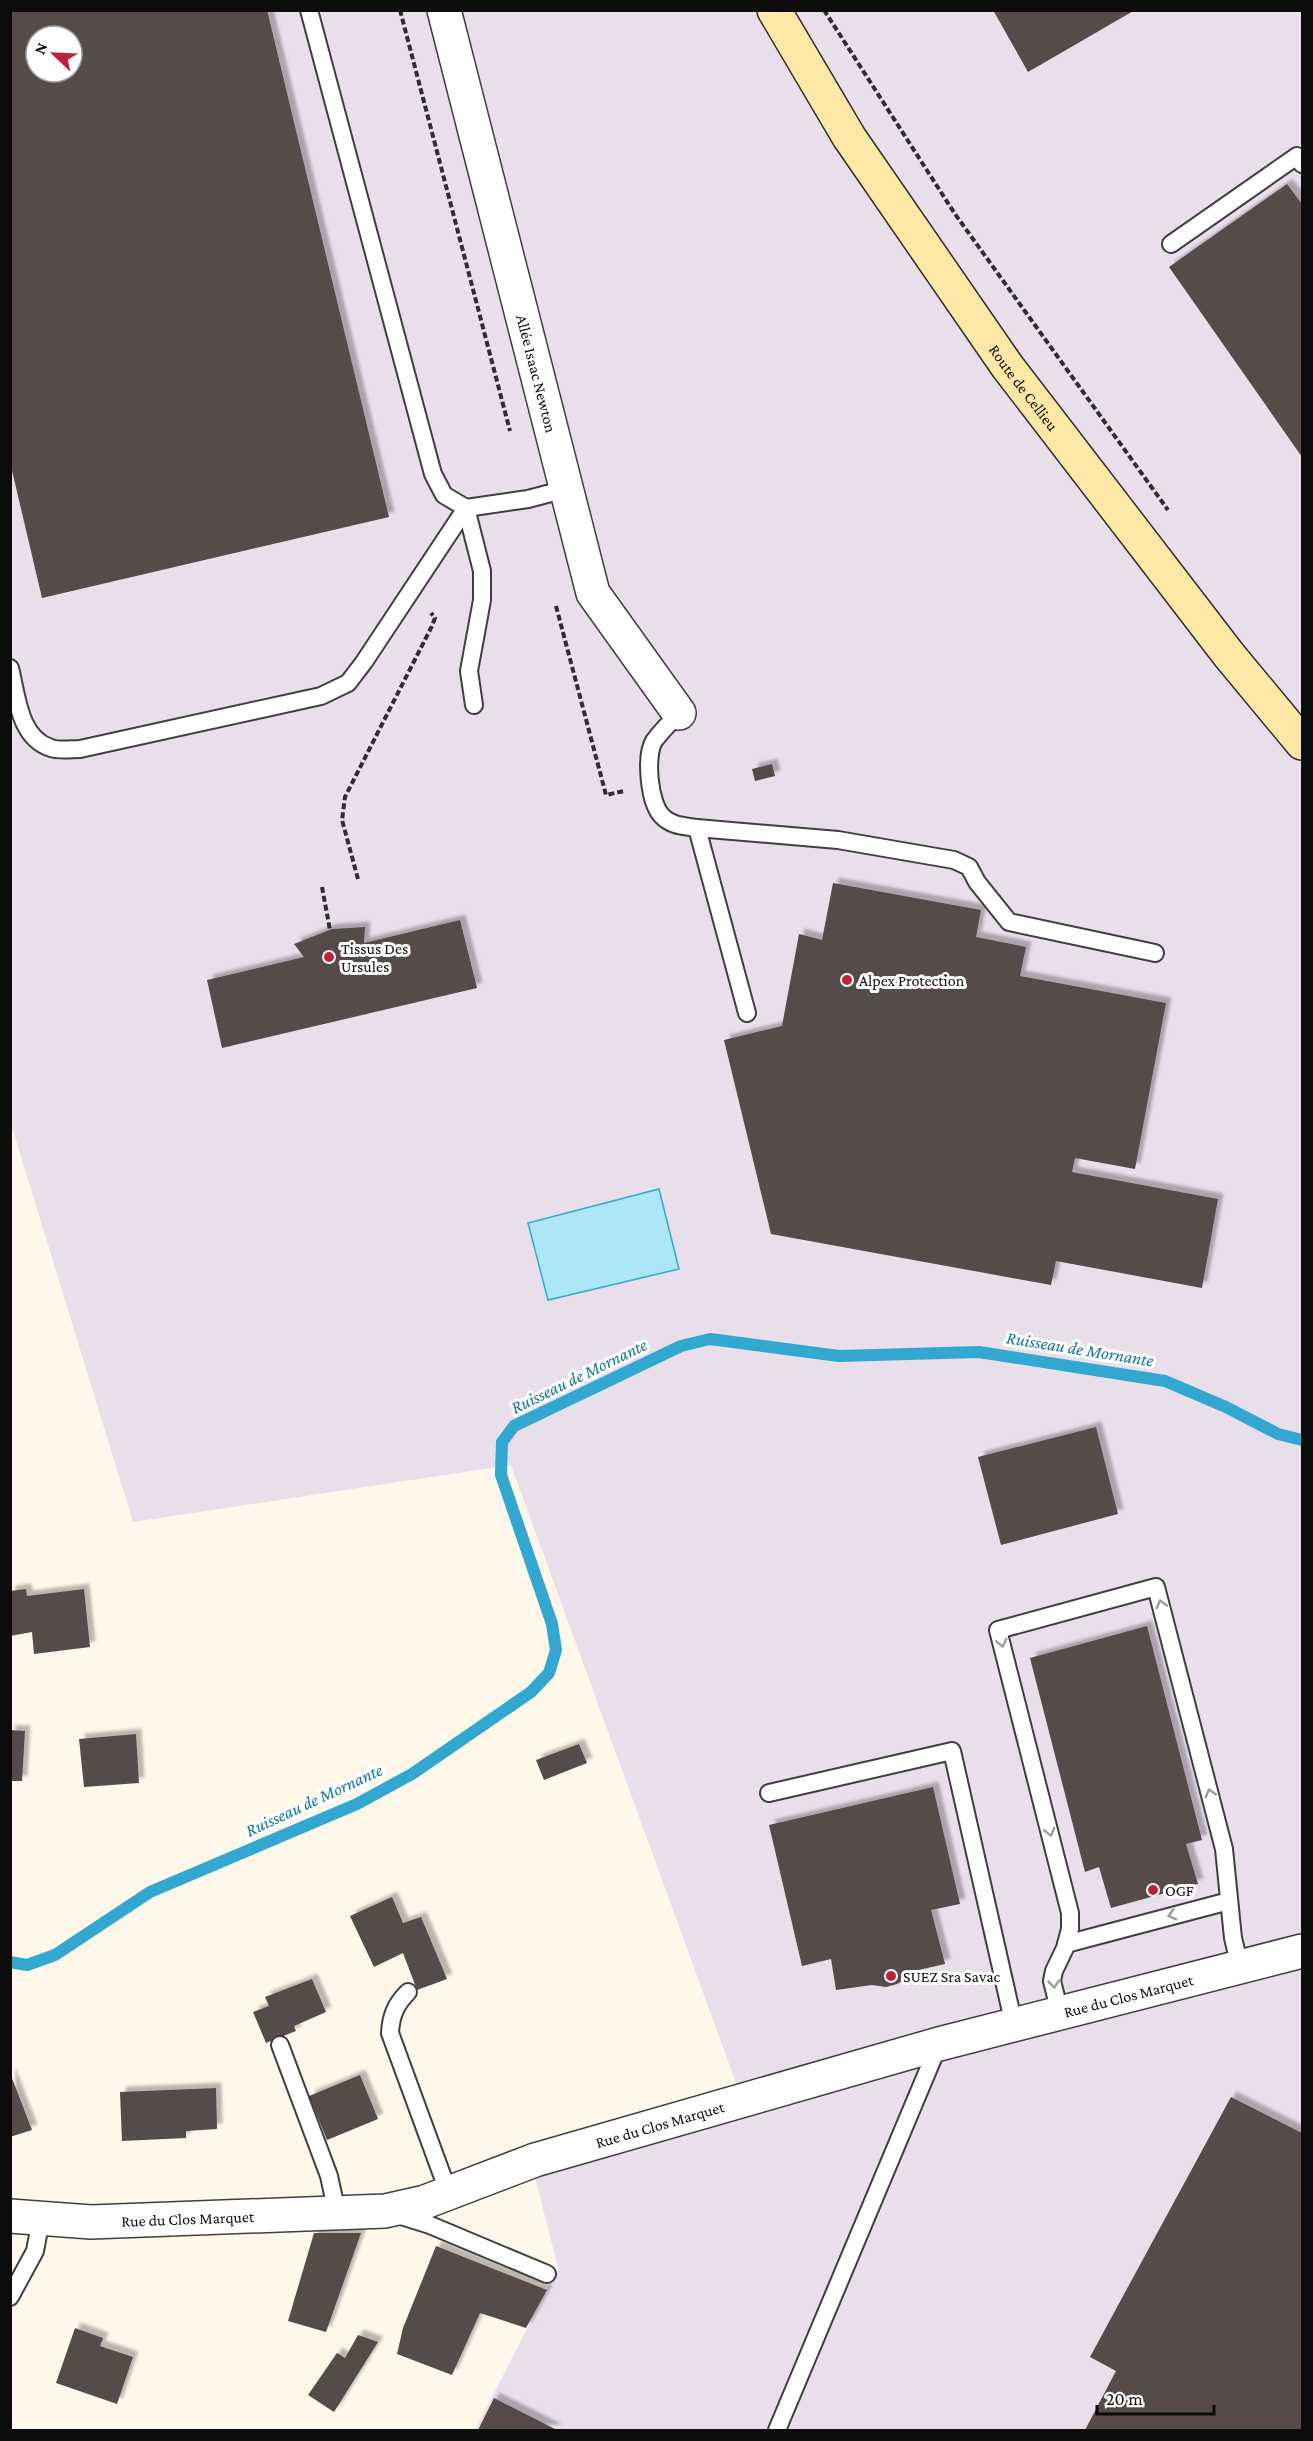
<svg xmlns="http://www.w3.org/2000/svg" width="1313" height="2441" font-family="'Crimson Pro',serif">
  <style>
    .industrial { fill: #e8dfeb; fill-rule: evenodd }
    .water { fill: #ade6f8; stroke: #32a8d1; stroke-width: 1.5 }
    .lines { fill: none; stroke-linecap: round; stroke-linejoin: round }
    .stream { stroke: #32a8d1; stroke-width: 12 }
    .building { fill: #544b48; fill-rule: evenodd; filter: url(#shadow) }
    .service-casing { stroke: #3f3f3f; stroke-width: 20 }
    .minor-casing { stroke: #3f3f3f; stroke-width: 36 }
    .secondary-casing { stroke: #2e2e2e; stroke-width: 36 }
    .path { stroke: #2e2e2e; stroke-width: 4; stroke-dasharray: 6 3; stroke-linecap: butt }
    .service { stroke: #fff; stroke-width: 16 }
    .minor { stroke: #fff; stroke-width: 33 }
    .secondary { stroke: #ffe8a5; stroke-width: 33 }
    .oneway { stroke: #9e9e9e }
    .poi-dot { fill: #bf203e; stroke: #fff; stroke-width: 2 }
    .labels { text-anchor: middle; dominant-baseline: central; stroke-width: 6; stroke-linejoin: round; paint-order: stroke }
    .street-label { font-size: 16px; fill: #0c0c0c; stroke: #fff }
    .poi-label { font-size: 16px; fill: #0c0c0c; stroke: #fff; text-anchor: start }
    .water-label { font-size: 18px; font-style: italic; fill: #1276a0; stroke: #fff }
  </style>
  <defs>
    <filter id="shadow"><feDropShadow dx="5.5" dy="-5.5" stdDeviation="1.5" flood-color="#0004"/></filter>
  </defs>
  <rect width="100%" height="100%" fill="#fff8ea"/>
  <path class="industrial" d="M10,11H1302V2430H475L558,2268L535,2177L748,2116L511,1465L133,1522L11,1124ZM36,36H72V72H36Z"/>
  <polygon class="water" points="659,1189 679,1269 548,1300 528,1223"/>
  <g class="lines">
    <polyline class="stream" points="10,1962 27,1965 55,1955 150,1892 357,1804 412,1774 531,1692 549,1673 556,1650 552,1624 501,1475 502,1442 514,1426 681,1346 710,1339 839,1356 979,1352 1165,1381 1226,1407 1278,1434 1302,1440"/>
  </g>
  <g class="building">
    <path d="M10,10H267L389,517L42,598L10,462ZM36,36H72V72H36Z"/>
    <polygon points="993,10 1135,10 1028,72"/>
    <polygon points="1287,184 1302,204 1302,457 1169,267"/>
    <polygon points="772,764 775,776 755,781 752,769"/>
    <polygon points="833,883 981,910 976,937 1026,947 1020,976 1166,1003 1135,1169 1075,1158 1072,1172 1218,1199 1202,1288 1056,1261 1051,1285 771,1234 724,1040 782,1026 799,934 822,940"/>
    <polygon points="460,920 477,988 222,1048 207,980 304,957 294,944 332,929 365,927 364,943"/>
    <polygon points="1096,1427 1118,1514 1001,1545 978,1457"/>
    <polygon points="26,1589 27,1596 84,1589 90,1647 34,1654 32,1632 10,1636 10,1591"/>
    <polygon points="1147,1626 1202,1840 1186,1844 1198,1884 1111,1908 1099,1867 1085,1872 1030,1658"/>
    <polygon points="10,1730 25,1731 22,1781 10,1781"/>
    <polygon points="136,1734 139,1783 84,1787 79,1739"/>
    <polygon points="579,1744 587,1763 544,1780 536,1760"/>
    <polygon points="933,1787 960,1904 931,1910 945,1964 914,1971 908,1978 897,1984 886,1987 872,1985 836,1990 831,1959 802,1966 769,1825"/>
    <polygon points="392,1897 403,1923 421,1917 447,1979 417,1990 403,1953 374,1967 350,1916"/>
    <polygon points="312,1979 326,2012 294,2026 296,2031 266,2043 253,2012 269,2006 265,1997"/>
    <polygon points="10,2073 32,2130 10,2137"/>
    <polygon points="360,2075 378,2119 327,2140 309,2096"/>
    <polygon points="216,2088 217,2129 186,2131 186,2138 122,2141 120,2092"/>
    <polygon points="1231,2097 1302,2133 1302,2430 1085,2430 1116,2371 1090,2357"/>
    <polygon points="314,2233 361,2233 326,2332 288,2321"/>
    <polygon points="436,2246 547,2290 526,2328 480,2313 452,2375 397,2354 403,2328"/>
    <polygon points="75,2328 103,2338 100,2346 133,2357 117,2404 56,2383"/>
    <polygon points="358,2335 378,2342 334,2412 308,2395 337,2353 345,2358"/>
    <polygon points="494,2398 557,2430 478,2430"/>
  </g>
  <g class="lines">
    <defs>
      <g id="service">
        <polyline points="309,10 433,474 444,495 466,508 528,499 566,489"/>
        <polyline points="1171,244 1297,156 1302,164"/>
        <polyline points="466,508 482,571 482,600 469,671 474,705"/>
        <path d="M10,668C17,696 19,738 51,748C59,751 71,749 80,749L321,696L348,683L364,662L466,508"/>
        <path d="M679,713C671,722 661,731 654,741C645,756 649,803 662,816C671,826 685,826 697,828L838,840L954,860L969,867L977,882L1009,922L1155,953"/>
        <polyline points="697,828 747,1013"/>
        <polyline points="769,1793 952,1751 1014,2025"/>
        <polyline points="1066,1944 1229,1901"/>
        <path d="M408,1992C396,2004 391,2015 390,2033L449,2194"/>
        <polyline points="1060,2013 1052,1981 1054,1971 1065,1948 1070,1929 1070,1913 998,1630 1156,1587 1224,1849 1233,1938 1240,1967"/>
        <polyline points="280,2045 329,2176 337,2213"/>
        <polyline points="395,2214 430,2225 547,2274"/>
        <polyline points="10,2297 35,2251 41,2219"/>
        <polyline points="777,2430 939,2044"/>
      </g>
      <g id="minor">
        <path id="s1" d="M444,10L593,593L679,713"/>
        <path id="s2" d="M10,2216L91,2222L385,2211L425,2202L535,2160L939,2044L1302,1951"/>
      </g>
      <g id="secondary">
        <path id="s3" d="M774,10L849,137L1007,366L1229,655L1302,743"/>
      </g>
    </defs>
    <use href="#service" class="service-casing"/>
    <use href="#minor" class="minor-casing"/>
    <use href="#secondary" class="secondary-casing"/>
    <g class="path">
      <polyline points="400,10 510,431"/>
      <polyline points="824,10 955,214 1168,510"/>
      <polyline points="556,606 606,795 624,791"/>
      <polyline points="358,879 342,820 345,797 432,626 435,618 431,613"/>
      <polyline points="322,887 330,930"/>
    </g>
    <use href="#service" class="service"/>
    <use href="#minor" class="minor"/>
    <use href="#secondary" class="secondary"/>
  </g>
  <defs><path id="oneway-chevron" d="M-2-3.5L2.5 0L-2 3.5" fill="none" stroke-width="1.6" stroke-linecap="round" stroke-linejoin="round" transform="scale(1.5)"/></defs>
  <g class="oneway">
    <use href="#oneway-chevron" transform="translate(1161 1604) rotate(-105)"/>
    <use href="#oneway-chevron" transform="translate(1002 1643) rotate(76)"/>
    <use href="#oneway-chevron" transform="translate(1210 1793) rotate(-105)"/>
    <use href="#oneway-chevron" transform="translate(1050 1832) rotate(76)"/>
    <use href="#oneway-chevron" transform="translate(1172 1915) rotate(165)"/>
    <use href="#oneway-chevron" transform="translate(1054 1984) rotate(84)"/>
  </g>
  <g class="poi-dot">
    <circle cx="329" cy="957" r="6"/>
    <circle cx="847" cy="980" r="6"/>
    <circle cx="1153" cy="1890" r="6"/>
    <circle cx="891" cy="1976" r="6"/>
  </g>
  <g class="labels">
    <g class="street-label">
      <text stroke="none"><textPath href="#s1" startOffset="375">Allée Isaac Newton</textPath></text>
      <text stroke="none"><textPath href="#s3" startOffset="453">Route de Cellieu</textPath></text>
      <text stroke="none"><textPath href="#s2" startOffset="1150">Rue du Clos Marquet</textPath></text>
      <text stroke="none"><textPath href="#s2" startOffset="664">Rue du Clos Marquet</textPath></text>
      <text stroke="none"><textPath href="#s2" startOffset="178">Rue du Clos Marquet</textPath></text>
    </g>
    <g class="poi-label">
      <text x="341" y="948">Tissus Des<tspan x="341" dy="18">Ursules</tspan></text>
      <text x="859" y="980">Alpex Protection</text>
      <text x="1165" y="1890">OGF</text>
      <text x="903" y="1976">SUEZ Sra Savac</text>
    </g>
    <g class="water-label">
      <text transform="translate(1080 1349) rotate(9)">Ruisseau de Mornante</text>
      <text transform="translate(579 1376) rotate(-26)">Ruisseau de Mornante</text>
      <text transform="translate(314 1800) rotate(-25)">Ruisseau de Mornante</text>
    </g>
  </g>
  <rect width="1313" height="2441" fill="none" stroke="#0c0c0c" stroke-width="24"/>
  <g transform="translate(54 54) rotate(293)"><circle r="28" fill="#ffffff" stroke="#9e9e9e" stroke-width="1.5"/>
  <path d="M0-4.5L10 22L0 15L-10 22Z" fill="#bf203e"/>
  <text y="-9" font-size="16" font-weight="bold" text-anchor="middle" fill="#0c0c0c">N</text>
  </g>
  <path d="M1097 2405v9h117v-9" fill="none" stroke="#0c0c0c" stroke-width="3"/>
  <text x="1106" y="2405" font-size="18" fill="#0c0c0c" stroke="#ffffff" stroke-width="4.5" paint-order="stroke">20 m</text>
</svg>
